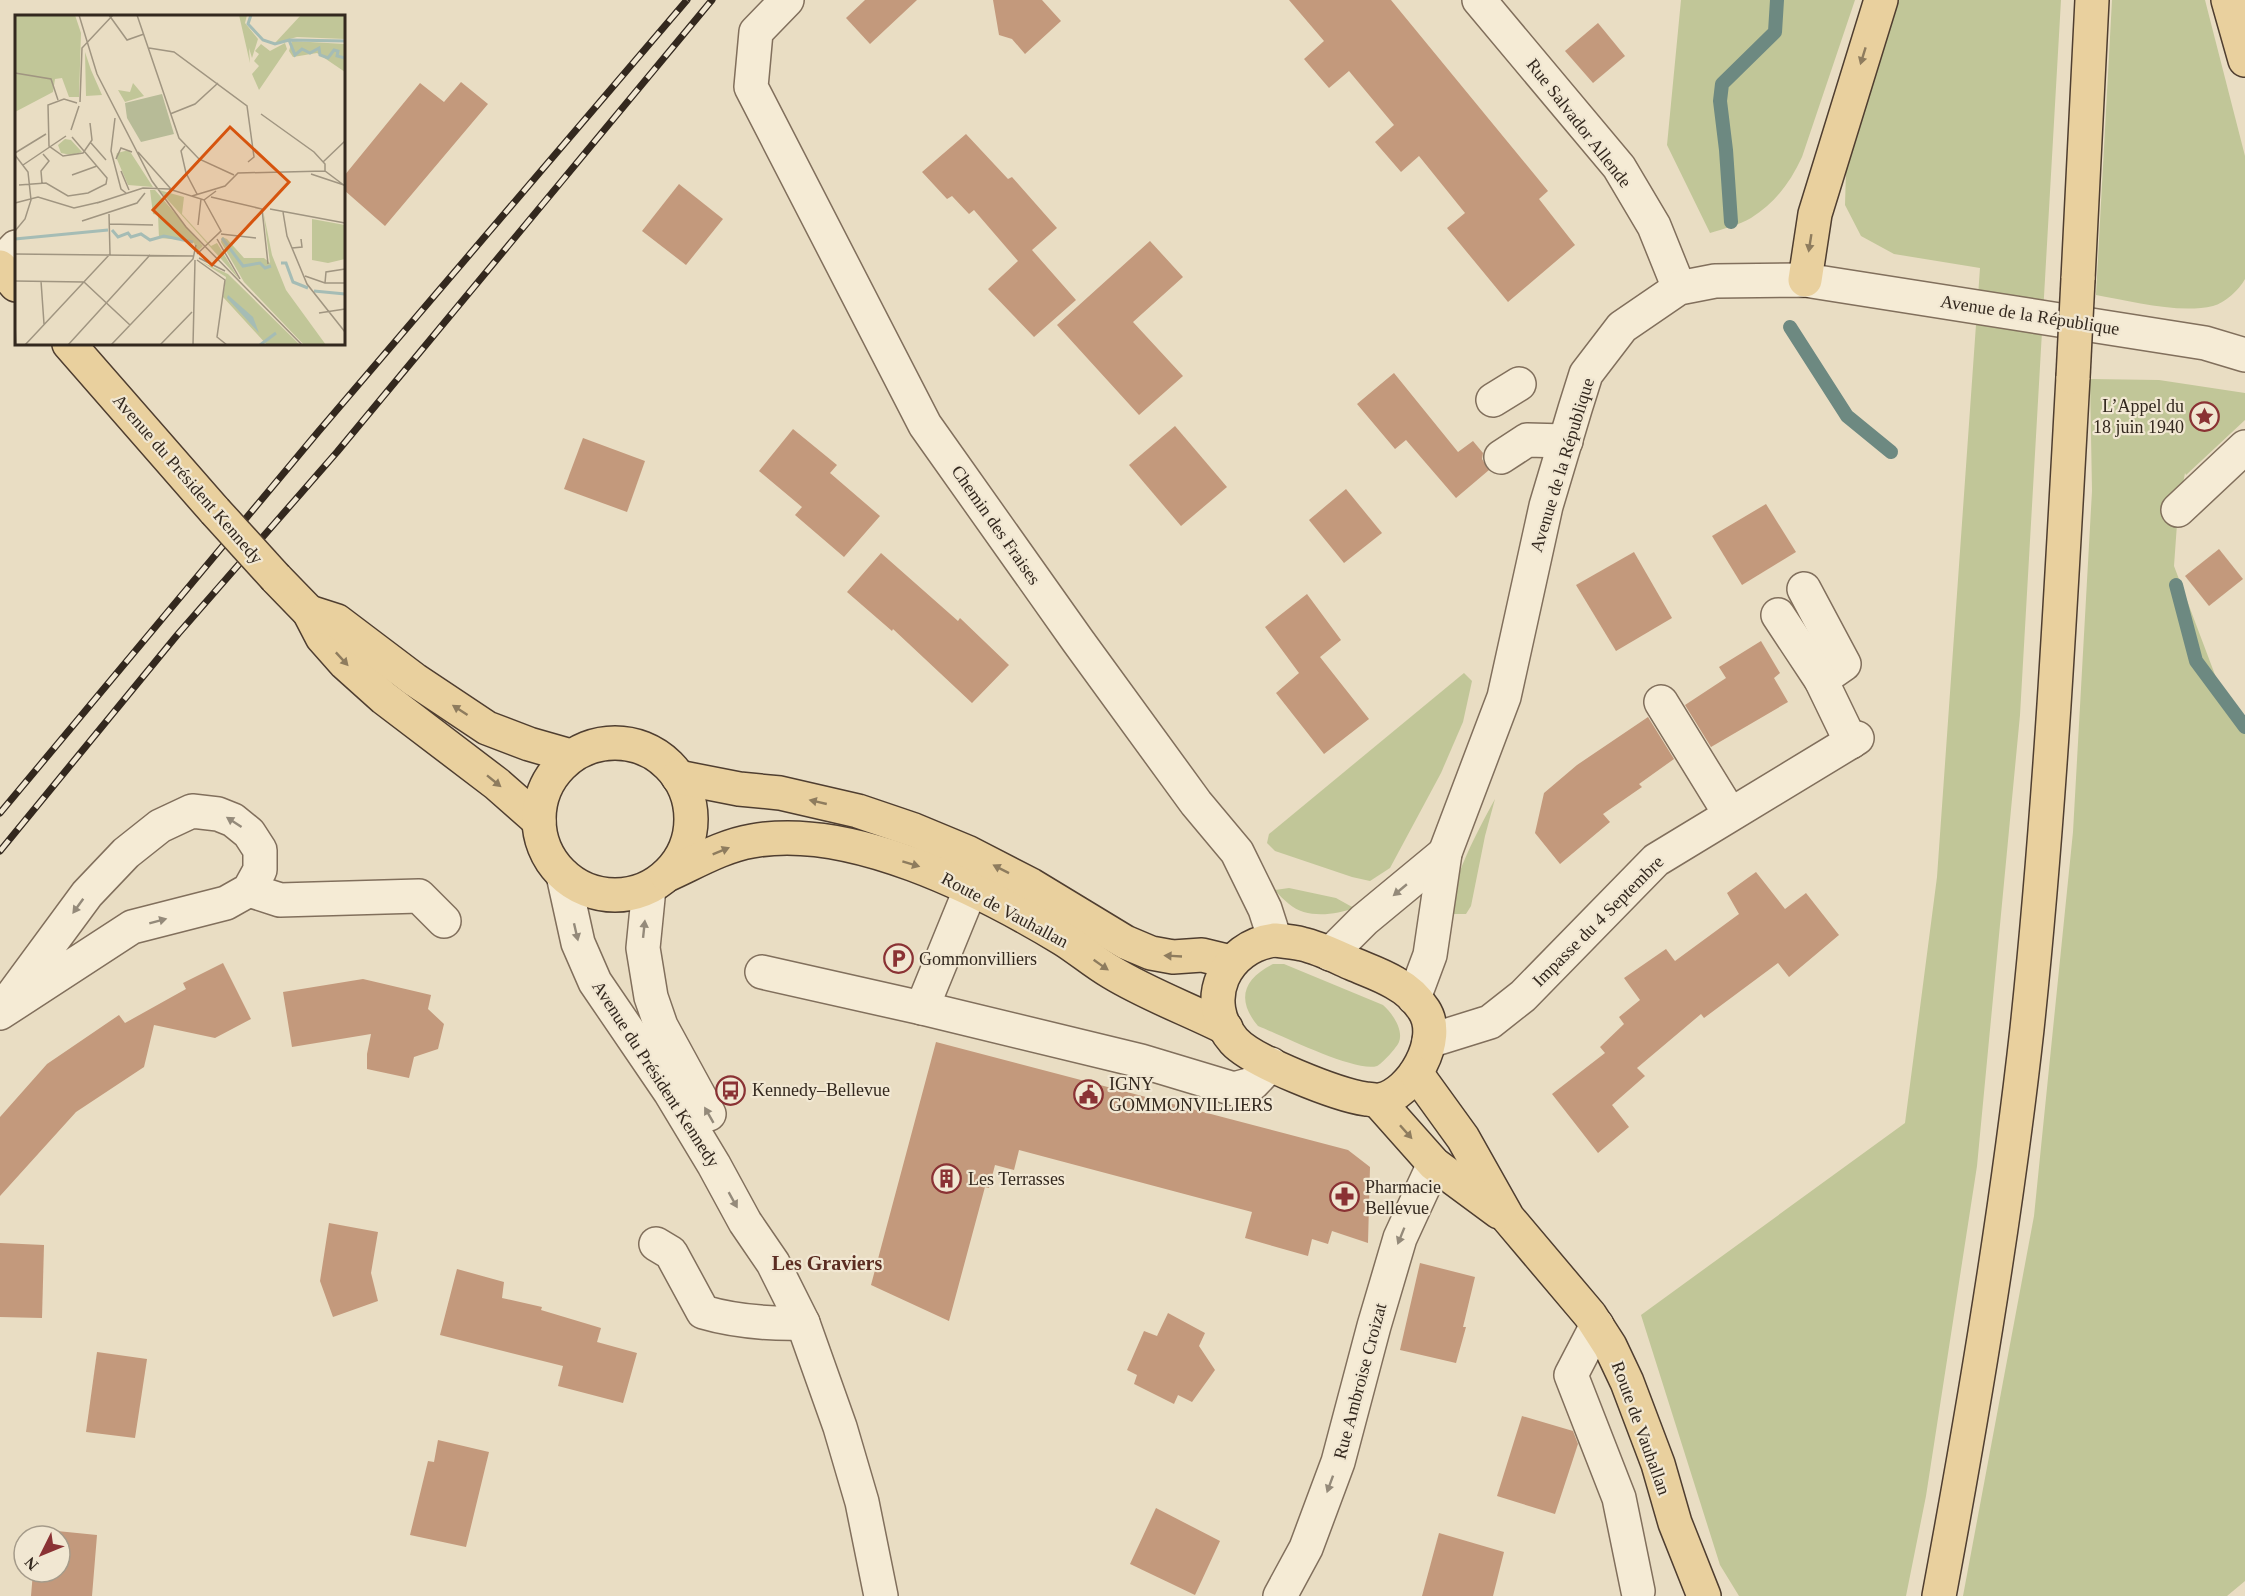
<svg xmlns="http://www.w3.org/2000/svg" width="2245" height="1596" font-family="Georgia,serif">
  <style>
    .green { fill: #c1c698 }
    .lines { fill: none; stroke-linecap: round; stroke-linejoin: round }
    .stream { stroke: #6d8981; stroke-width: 14 }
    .building { fill: #c3997c }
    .minor-casing { stroke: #816f5c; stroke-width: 36 }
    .major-casing { stroke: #4f3e30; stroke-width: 36 }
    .minor { stroke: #f5ebd5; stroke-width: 33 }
    .major { stroke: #e9d09e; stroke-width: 33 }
    .rail-casing { stroke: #33281e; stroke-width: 7 }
    .rail { stroke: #f1e7d2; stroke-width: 4.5; stroke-dasharray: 14; stroke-linecap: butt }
    .major-bridge-casing { stroke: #4f3e30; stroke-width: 36; stroke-linecap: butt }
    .major-bridge { stroke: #e9d09e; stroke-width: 33 }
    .oneway { fill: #8e7c5e }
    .oneway2 { fill: #948a7a }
    .labels { text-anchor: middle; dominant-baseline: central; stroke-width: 4.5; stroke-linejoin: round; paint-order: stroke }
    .street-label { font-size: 18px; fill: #33281e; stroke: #f1e7d2 }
    .poi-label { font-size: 18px; fill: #33281e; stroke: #f1e7d2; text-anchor: start }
    .neighbourhood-label { font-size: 20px; font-weight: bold; fill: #5b2d22; stroke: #f1e7d2 }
    .inset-river { fill: none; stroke: #a5bcb5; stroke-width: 3 }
    .inset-road { fill: none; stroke: #a09581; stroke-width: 1.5 }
    .view { fill: #d6540e; fill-opacity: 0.15; stroke: #d6540e; stroke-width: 3 }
    .inset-edge { fill: none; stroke: #33281e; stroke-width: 3 }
  </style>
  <rect width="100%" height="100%" fill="#e9ddc3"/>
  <g class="green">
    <path d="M1681,0H1855L1802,157C1790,183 1775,203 1751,218C1739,225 1723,229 1710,233L1667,145Z"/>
    <polygon points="1898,0 2061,0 2020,715 1977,1166 1926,1496 1906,1596 1739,1596 1720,1565 1641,1315 1905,1123 1937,877 1980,268 1894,254 1861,236 1845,205 1846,171"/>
    <path d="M2112,0H2205L2245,156V279C2239,290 2225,303 2213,306C2179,314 2130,301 2096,295Z"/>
    <polygon points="2090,379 2159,380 2245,393 2245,420 2186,475 2185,473 2178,510 2174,566 2229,712 2245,732 2245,1581 2227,1596 1963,1596 2034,1216 2073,832 2092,491"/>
    <polygon points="1464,673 1472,681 1463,722 1441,773 1390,868 1370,881 1352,877 1275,851 1267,843 1269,834"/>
    <path d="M1495,799L1485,836L1471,906L1466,914H1448C1455,873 1476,834 1495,799Z"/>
    <path d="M1289,888L1336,898L1354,908C1335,915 1306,919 1289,904C1284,900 1279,895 1275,890Z"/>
    <path d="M1273,964H1284L1383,1005C1391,1012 1404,1029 1399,1042C1397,1047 1382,1064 1377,1066C1356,1073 1281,1035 1258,1026C1236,1000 1243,979 1273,964Z"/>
  </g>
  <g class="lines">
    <g class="stream">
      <polyline points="1731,222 1726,150 1720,101 1722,84 1775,32 1777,0"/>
      <polyline points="1790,327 1847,416 1891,452"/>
      <polyline points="2176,585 2196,661 2245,727"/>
    </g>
  </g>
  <g class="building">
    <polygon points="865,0 917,0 870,44 846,18"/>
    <polygon points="993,0 1042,0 1061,21 1025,54 1012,39 999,35"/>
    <polygon points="1289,0 1391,0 1548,191 1539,199 1575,245 1508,302 1447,228 1465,213 1419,156 1401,172 1375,142 1394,125 1349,71 1329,88 1304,59 1324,41"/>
    <polygon points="1598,23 1625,56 1593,83 1565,51"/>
    <polygon points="461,82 488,104 385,226 344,190 344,176 420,83 444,102"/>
    <polygon points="966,134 1008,179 1012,177 1057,228 1032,250 1076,300 1034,337 988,289 1018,261 974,210 969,214 952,196 947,199 922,172"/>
    <polygon points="679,184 723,219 686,265 642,231"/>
    <polygon points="1150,241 1183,277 1133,322 1183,376 1139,415 1057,325"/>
    <polygon points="1394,373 1458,452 1473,441 1483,453 1482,459 1489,470 1456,498 1406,440 1395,449 1357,404"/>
    <polygon points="1175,426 1227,487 1181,526 1129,465"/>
    <polygon points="793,429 837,465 830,473 880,516 844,557 795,515 802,507 759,471"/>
    <polygon points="583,438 645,461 627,512 564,489"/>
    <polygon points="1346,489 1382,533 1344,563 1309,520"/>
    <polygon points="1766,504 1796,552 1742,585 1712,536"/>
    <polygon points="2219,549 2243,579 2209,606 2185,576"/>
    <polygon points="1634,552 1672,618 1616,651 1576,585"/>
    <polygon points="881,553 958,621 960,618 1009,665 972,703 893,629 892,631 847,592"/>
    <polygon points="1307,594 1341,640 1320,657 1369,719 1324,754 1276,693 1299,673 1265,627"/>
    <polygon points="1761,641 1780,673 1774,678 1788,702 1711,747 1685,705 1726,678 1719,667"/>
    <polygon points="1648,717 1674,759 1639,784 1642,787 1603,814 1610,822 1560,864 1535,833 1544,793 1577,765"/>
    <polygon points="1756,872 1785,909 1806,893 1839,935 1789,977 1778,963 1704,1018 1701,1014 1637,1068 1645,1076 1612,1105 1629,1127 1598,1153 1552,1094 1605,1053 1600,1047 1624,1024 1619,1017 1640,1000 1624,978 1666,949 1675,961 1739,914 1727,893"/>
    <polygon points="223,963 251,1019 215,1038 154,1025 144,1067 76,1112 0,1196 0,1117 47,1064 119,1015 125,1023 186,989 183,983"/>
    <polygon points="363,979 431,995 428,1009 444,1024 438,1049 414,1057 409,1078 367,1069 367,1054 371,1034 292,1047 283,992"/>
    <polygon points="936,1042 1348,1150 1370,1167 1368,1243 1332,1231 1328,1244 1312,1239 1308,1256 1245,1238 1252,1212 1019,1150 1014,1170 995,1165 989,1188 985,1187 949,1321 871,1285"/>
    <polygon points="329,1223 378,1232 371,1273 378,1301 333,1317 320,1281"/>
    <polygon points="0,1243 44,1245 42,1318 0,1317"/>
    <polygon points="1420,1263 1475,1277 1463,1327 1466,1327 1456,1363 1400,1350"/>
    <polygon points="457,1269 504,1282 502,1298 542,1307 541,1310 601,1328 597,1342 637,1353 623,1403 558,1386 563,1366 440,1335"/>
    <polygon points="1168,1313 1205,1333 1199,1346 1215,1370 1192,1402 1178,1395 1174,1404 1134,1384 1137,1375 1127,1370 1144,1331 1157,1336"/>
    <polygon points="97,1352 147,1359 135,1438 86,1432"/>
    <polygon points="1522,1416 1573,1431 1578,1444 1555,1514 1497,1496"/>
    <polygon points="438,1440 489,1452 466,1547 410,1535 428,1461 434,1462"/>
    <polygon points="1156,1508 1220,1541 1195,1595 1130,1564"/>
    <polygon points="37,1529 97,1535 92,1596 31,1596 33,1572 60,1572 60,1536 36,1536"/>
    <polygon points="1439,1533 1504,1552 1493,1596 1422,1596"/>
  </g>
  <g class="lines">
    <defs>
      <g id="minor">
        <polyline points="787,0 756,32 751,87 925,425 1078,641 1196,803 1237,852 1265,909 1275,940"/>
        <polyline points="1479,0 1619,167 1654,226 1679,288"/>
        <polyline points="0,264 16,247"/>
        <polyline points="1493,400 1519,384"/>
        <polyline points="1501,457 1527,440 1566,441"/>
        <polyline points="2178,510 2245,447"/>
        <polyline points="1804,589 1844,664 1821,680"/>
        <polyline points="1778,615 1821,680 1851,742"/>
        <polyline points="1661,702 1730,814"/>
        <polyline points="563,875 578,943 595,982 670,1092 714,1165 745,1222 773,1263 803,1323 840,1427 862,1502 881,1596"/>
        <polyline points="649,888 643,948 651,997 661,1026 709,1114"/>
        <polyline points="249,890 280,900 419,896 444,921"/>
        <polyline points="1330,954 1364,920 1445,853"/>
        <polyline points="762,972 922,1008 1141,1061 1234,1089 1252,1084 1271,1064"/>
        <polyline points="1414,998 1430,955 1445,853 1504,697 1546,506 1575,409 1586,374 1622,327 1679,288 1715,281 1805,280 2205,343 2245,355"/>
        <polyline points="922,1008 971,888"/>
        <polyline points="0,1012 87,894 126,853 160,826 192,811 218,814 233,820 249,833 260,850 260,870 249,890 226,903 132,927 0,1013"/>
        <polyline points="1429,1041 1490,1022 1523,996 1656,860 1857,738"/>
        <path d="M656,1244L671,1253L703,1312C737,1322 768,1324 803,1323"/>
        <polyline points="1597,1325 1571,1375 1619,1498 1638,1591"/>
        <polyline points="1280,1596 1306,1548 1338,1462 1374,1326 1400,1238 1434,1164"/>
      </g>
      <g id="major">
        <polyline points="2228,0 2245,60"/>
        <polyline points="0,267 16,285"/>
        <polyline points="2078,279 2092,0"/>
        <polyline points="1805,280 1815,214 1881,0"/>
        <polyline points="69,344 215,511"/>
        <polyline points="276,578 309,612 322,637 345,663 384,698 497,784 539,821"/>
        <polyline points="309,612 337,621 415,680 487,728 529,744 571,756"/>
        <circle cx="615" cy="819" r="76"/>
        <polyline points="678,777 739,789 780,793 858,811 914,830 967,852 1031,885 1125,942 1151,953 1173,957 1202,955 1231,962"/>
        <path d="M667,875C694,863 722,846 752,841C850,823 980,889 1063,939C1079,949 1094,962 1111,972C1147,994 1188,1009 1226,1028"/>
        <path d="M1275,940C1284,941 1294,942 1302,944C1320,948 1337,957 1353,964C1367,970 1382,975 1395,983C1406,989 1417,999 1424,1010C1443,1039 1412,1094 1380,1100C1376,1101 1370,1099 1366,1099C1338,1095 1253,1062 1234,1041C1199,1001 1225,946 1275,940Z"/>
        <polyline points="1416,1073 1463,1138 1508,1218 1590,1315 1610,1346 1627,1382 1658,1464 1675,1523 1704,1596"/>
        <polyline points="1378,1101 1434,1164 1499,1212"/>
        <path d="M1939,1596C1974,1408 2006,1219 2027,1029C2050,812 2061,594 2073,377"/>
      </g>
    </defs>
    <use href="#minor" class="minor-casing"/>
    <use href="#major" class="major-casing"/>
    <use href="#minor" class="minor"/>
    <use href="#major" class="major"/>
    <defs>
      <g id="rail">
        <polyline points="0,813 318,432 687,0"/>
        <polyline points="0,851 178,634 337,452 712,0"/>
      </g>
    </defs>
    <use href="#rail" class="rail-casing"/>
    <use href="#rail" class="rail"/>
    <defs>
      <g id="major-bridge">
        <polyline points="2073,377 2078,279"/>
        <polyline points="215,511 276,578"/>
      </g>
    </defs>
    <use href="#major-bridge" class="major-bridge-casing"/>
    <use href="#major-bridge" class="major-bridge"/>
  </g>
  <defs><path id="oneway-solid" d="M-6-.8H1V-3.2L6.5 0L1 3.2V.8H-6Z" transform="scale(1.5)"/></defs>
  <g class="oneway">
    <use href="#oneway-solid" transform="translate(1863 56) rotate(107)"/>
    <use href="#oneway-solid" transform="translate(1810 243) rotate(99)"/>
    <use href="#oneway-solid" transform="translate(342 659) rotate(47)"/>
    <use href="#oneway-solid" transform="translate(460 710) rotate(-147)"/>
    <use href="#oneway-solid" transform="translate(494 781) rotate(39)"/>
    <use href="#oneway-solid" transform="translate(818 802) rotate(-167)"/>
    <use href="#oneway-solid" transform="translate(721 851) rotate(-22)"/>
    <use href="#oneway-solid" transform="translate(911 864) rotate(17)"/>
    <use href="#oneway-solid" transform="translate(1001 869) rotate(-153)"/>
    <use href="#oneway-solid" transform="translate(1173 956) rotate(-177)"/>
    <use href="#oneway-solid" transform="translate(1101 965) rotate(35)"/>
    <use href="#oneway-solid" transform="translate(1406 1132) rotate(48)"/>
  </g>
  <g class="oneway2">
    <use href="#oneway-solid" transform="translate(234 822) rotate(-147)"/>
    <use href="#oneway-solid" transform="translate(1400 890) rotate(140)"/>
    <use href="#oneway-solid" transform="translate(78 906) rotate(126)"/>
    <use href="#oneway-solid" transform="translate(158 921) rotate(-15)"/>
    <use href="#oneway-solid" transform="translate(644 929) rotate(-84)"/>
    <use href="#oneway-solid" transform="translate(576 932) rotate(77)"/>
    <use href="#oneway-solid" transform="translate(709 1115) rotate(-120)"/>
    <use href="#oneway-solid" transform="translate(733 1200) rotate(61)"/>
    <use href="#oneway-solid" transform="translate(1401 1236) rotate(112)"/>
    <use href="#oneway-solid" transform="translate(1330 1484) rotate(110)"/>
  </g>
  <defs>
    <symbol id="sight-ring" viewBox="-11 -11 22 22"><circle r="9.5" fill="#f1e7d2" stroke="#8a3234" stroke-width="1.5"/><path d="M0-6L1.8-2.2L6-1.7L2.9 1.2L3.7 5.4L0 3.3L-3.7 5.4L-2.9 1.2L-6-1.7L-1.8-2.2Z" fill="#8a3234"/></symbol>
    <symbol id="parking-ring" viewBox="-11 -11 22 22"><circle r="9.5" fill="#f1e7d2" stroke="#8a3234" stroke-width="1.5"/><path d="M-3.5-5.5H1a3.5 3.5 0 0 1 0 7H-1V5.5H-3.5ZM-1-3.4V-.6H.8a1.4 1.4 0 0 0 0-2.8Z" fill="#8a3234"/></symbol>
    <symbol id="bus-ring" viewBox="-11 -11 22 22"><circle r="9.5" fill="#f1e7d2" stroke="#8a3234" stroke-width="1.5"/><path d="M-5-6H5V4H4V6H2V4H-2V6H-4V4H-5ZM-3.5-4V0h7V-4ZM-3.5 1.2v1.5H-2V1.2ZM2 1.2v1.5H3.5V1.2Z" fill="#8a3234"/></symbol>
    <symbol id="civic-ring" viewBox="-11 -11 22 22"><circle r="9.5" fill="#f1e7d2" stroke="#8a3234" stroke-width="1.5"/><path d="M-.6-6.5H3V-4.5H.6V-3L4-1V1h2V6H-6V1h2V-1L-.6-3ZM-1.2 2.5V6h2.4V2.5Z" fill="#8a3234"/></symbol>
    <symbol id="building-ring" viewBox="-11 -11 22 22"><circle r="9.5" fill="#f1e7d2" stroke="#8a3234" stroke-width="1.5"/><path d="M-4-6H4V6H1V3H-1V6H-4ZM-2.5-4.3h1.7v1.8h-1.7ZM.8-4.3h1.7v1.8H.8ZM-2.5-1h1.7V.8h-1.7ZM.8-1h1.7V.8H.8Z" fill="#8a3234"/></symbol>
    <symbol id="pharmacy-ring" viewBox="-11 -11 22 22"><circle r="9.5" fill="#f1e7d2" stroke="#8a3234" stroke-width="1.5"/><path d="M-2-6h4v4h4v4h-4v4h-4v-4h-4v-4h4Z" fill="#8a3234"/></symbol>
  </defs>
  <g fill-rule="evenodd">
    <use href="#sight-ring" x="2188" y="400" width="33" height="33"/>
    <use href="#parking-ring" x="882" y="942" width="33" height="33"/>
    <use href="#bus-ring" x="714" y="1074" width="33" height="33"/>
    <use href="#civic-ring" x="1072" y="1078" width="33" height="33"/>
    <use href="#building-ring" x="930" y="1162" width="33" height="33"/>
    <use href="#pharmacy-ring" x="1328" y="1180" width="33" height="33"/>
  </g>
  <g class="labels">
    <g class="street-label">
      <text transform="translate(1579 123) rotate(52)">Rue Salvador Allende</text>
      <text transform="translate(2030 315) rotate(9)">Avenue de la République</text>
      <text transform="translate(1562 465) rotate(-73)">Avenue de la République</text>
      <text transform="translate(188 479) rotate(49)">Avenue du Président Kennedy</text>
      <text transform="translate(996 525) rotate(55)">Chemin des Fraises</text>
      <text transform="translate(1005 910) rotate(28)">Route de Vauhallan</text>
      <text transform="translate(1598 921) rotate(-45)">Impasse du 4 Septembre</text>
      <text transform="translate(656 1074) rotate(57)">Avenue du Président Kennedy</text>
      <text transform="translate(1360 1381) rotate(-75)">Rue Ambroise Croizat</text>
      <text transform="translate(1641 1428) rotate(70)">Route de Vauhallan</text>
    </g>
    <g class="poi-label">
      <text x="2184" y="406" text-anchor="end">L’Appel du<tspan x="2184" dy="21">18 juin 1940</tspan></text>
      <text x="919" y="959">Gommonvilliers</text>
      <text x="1109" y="1084">IGNY<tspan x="1109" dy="21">GOMMONVILLIERS</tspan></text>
      <text x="752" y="1090">Kennedy–Bellevue</text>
      <text x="968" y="1179">Les Terrasses</text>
      <text x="1365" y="1187">Pharmacie<tspan x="1365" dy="21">Bellevue</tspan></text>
    </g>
    <g class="neighbourhood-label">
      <text x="827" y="1263">Les Graviers</text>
    </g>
  </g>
  <g transform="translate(15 15)">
    <rect width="330" height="330" fill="#e9ddc3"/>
    <path d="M0,0H60L66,18L64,82H54L47,63L40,64L38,77L0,97ZM224,0H232L230,8L243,24L237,43L234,33L235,48ZM286,0H330V24L282,22L260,28ZM277,26L330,29V57L302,38L278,42L274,36ZM270,28L272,34L244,75L237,59L244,51L239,46L244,39L240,36L246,29L255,36ZM70,37L76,55L87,80L71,81ZM118,68L129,81L110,87L103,75L115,77ZM50,124L56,125L67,137L56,140L46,138L43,130ZM114,135L138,172L113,170L101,142L102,138ZM135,175H140L188,231L182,237L179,228L171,225L144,223L143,200L138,199ZM144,175L169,182L167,199L196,231L202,228L224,264ZM248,195L257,240L271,275L311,330H289L229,267L206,227L207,222L212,224L229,243H249L255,248ZM297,204L330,210V244L313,248L297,245ZM187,247L213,259L285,330H252L208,282L211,262Z" fill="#c1c698"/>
    <path d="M147,79L159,119L126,127L112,103L110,88Z" fill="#b7bb97"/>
    <path d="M213,280L238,302L244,318L212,283Z" fill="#a5bcb5"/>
    <path class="inset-river" d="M236,0L233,9L248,25L260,29L274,25L280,40L287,34L295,38L304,33L305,40L313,43L319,35L323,36L322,41L330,43M275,25L330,26M97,215L103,222L113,218L116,222L126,219L135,225L149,221L178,227M207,223L228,251L245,248L250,253L256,251M0,224L93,215M266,248H271L278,267L293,273M299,276L330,279M245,330L261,318"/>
    <path class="inset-road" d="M64,0L82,59L137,166L171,212L287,330M94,0L112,25L129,19M122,0L164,123L184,144L219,160M134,33L159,37L232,91L239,142L233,147M0,58L36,64L43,85M65,87L67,33L98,0M62,88L49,84L33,90L34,131L48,141L68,138L77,125L75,108M155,99L180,89L203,68M246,99L299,137L310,149V156M100,103L96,136L106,174L111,178M56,115L64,91M76,128L91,145M170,131L166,136L171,158L182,179M123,137L156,174M0,138L31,119M0,140L13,157L16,185L10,204L0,216M101,144L106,133L117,137M308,147L330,126M8,150L51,121M106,156L114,175M296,159L329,170M57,160L82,151M27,168L26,156L34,146L28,139M4,170L31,168L53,181L73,178L91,169L92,163L57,122M177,181L210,171L223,158L310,156L330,171M196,182L247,194L253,249M0,188L23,182L59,193L85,187M82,188L128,173L154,174L189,185L201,176M255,194L330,208M268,197L272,221L292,269L330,317M67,206L122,188L130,178M94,209L138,210M183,210L186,184M206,219L241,223M202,224L225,264M277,233L287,232L286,224M0,239L178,241M182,239L206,216L189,185M184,243L210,256M182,245L210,265L202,322L212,330M290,261L310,268H330M0,266L69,267L115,310M26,266L29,309M310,268L311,257L330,254M304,298L330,294M0,309L1,330M10,330L95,239L94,199M53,330L135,240M96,330L178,244L181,230M145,330L177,297M178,330L180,245"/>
    <path class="view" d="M215,112L274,167L197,250L138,195Z"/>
    <rect width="330" height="330" class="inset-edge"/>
  </g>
  <g transform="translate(42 1554) rotate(227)"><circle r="28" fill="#f1e7d2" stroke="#a59b8a" stroke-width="1.5"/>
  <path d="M0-4.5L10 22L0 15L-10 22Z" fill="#8a3234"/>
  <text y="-9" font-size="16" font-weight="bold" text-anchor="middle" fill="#33281e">N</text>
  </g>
</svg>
